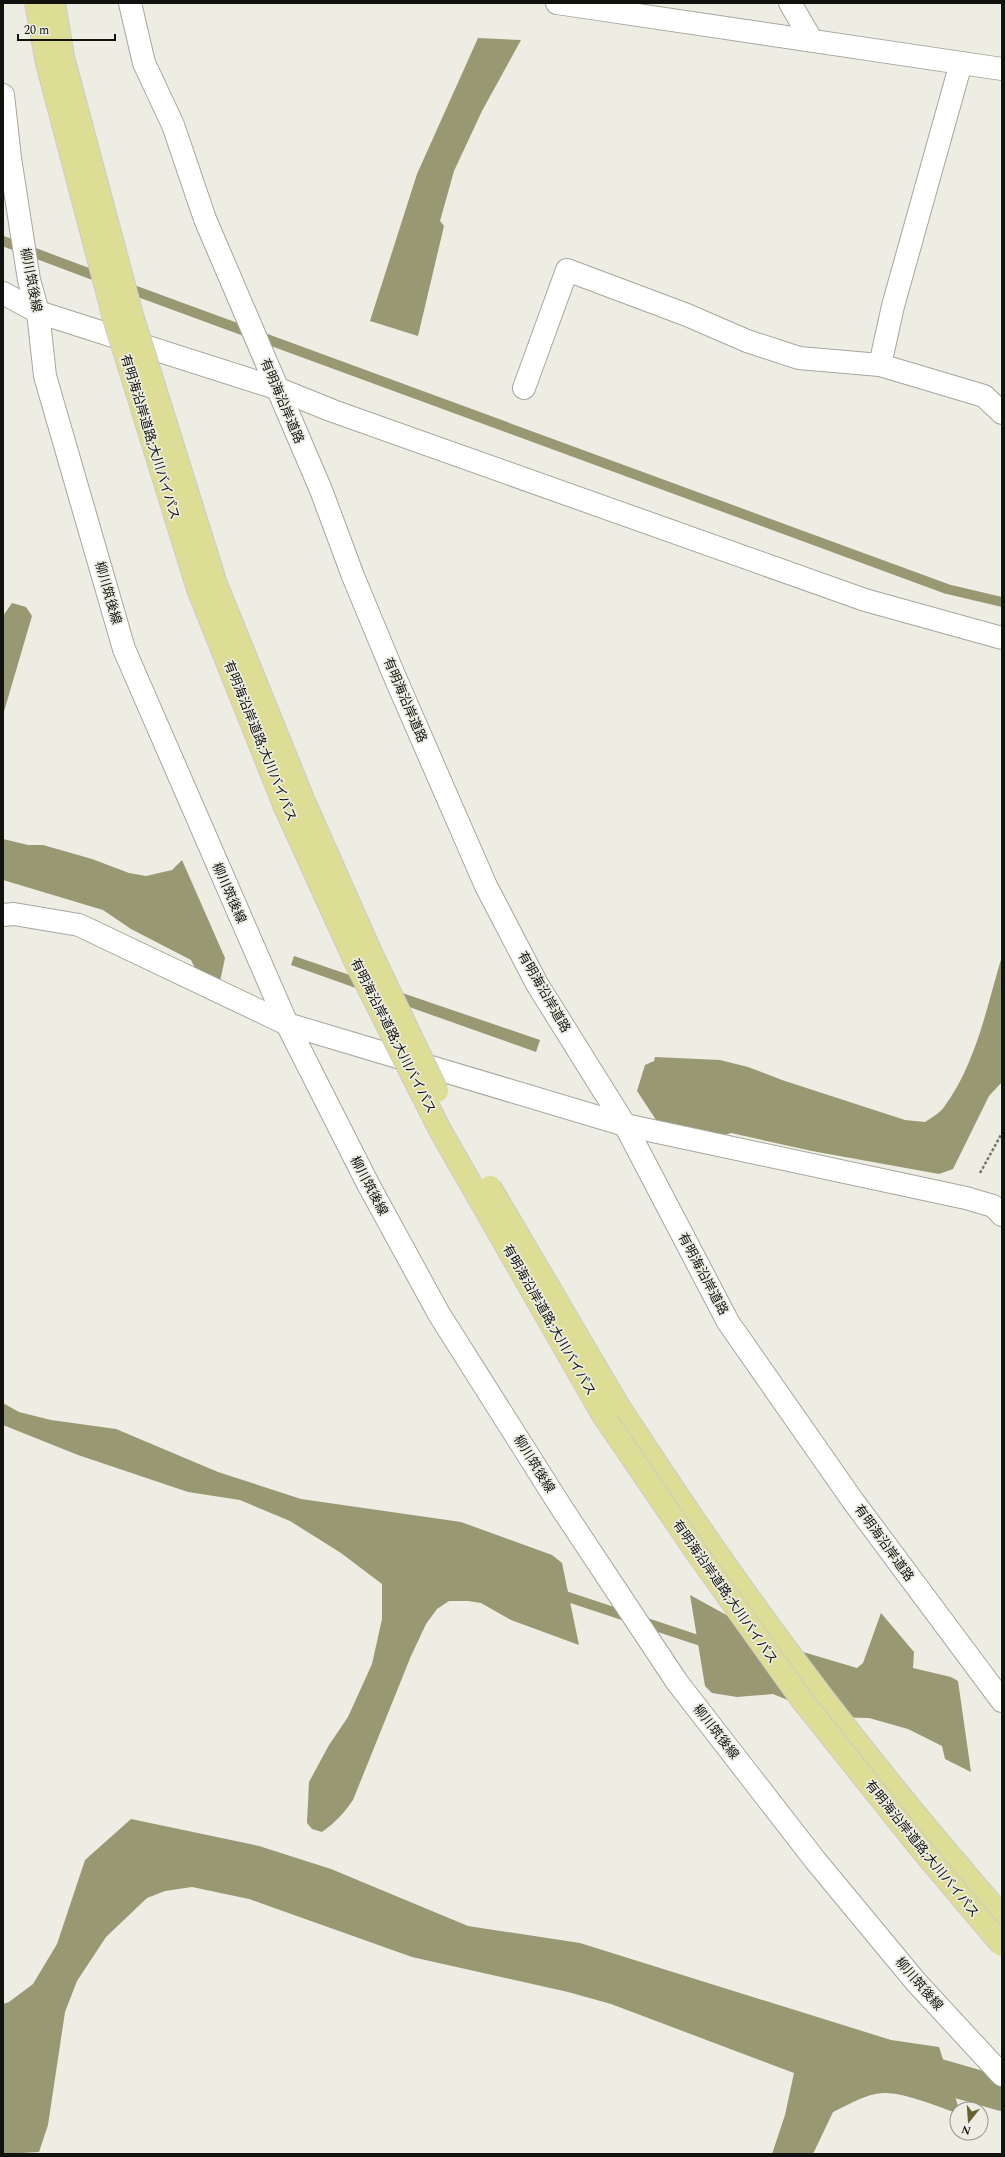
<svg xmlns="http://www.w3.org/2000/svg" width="1005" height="2157" font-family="Spectral,'Noto Sans JP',serif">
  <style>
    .water { fill: #989872 }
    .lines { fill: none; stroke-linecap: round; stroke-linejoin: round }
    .stream { stroke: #989872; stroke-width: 10 }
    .canal { stroke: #989872; stroke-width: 34 }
    .minor-casing { stroke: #a6a69d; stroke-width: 24 }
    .tertiary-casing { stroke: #a6a69d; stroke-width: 24 }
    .secondary-casing { stroke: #a6a69d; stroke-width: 24 }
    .motorway-casing { stroke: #cbcbca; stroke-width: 24 }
    .path { stroke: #777771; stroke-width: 2.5; stroke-dasharray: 3 2; stroke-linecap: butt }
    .minor { stroke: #fff; stroke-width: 22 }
    .tertiary { stroke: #fff; stroke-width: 22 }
    .secondary { stroke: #fff; stroke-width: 22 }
    .motorway { stroke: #dddd95; stroke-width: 22 }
    .motorway-bridge-casing { stroke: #cbcbca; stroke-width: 24; stroke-linecap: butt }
    .motorway-bridge { stroke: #dddd95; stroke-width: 22 }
    .labels { text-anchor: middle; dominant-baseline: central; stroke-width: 3.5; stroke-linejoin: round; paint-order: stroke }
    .street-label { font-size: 13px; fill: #11110e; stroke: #edede4 }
  </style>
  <rect width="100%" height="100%" fill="#edede4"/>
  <g class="water">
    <polygon points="478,38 521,40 482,111 454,171 440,221 444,226 418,336 370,321 417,174"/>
    <polygon points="12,603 26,607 32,616 3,715 3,616"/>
    <polygon points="3,839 28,845 43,845 92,859 129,873 146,876 172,870 182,860 225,958 219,986 198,974 191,960 131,929 103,910 3,880"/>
    <polygon points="294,956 540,1040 536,1052 291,965"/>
    <path d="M1002,956V1082L989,1096L953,1169L939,1174L812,1151L731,1133L710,1140L662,1129L637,1091L645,1065L654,1061L655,1057L720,1060L748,1067L782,1080L905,1120L925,1122C931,1118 940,1113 944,1107C976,1064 987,1006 1002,956Z"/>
    <path d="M3,1403L19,1412L51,1420L116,1429L218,1472L301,1499L461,1522L552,1555L562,1563L579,1645L511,1620L481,1603L468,1601H449L437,1609L426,1624L411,1656L353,1800C344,1813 335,1823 322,1832L312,1829L307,1823L309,1782L329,1745L348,1717L372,1664L382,1619V1584L341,1553L290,1521L240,1500L188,1492L78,1455L3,1425Z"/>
    <polygon points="690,1595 741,1623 753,1637 857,1668 863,1663 881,1613 914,1652 913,1668 951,1677 958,1681 971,1772 945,1759 942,1746 908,1729 869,1718 829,1717 773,1694 737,1697 712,1693 705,1686"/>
    <path d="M131,1819L259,1846L331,1869L468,1926L580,1943L891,2040L939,2047L959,2109H957V2113C935,2106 909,2094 886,2093C869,2092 848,2105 833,2112L813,2154H772L785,2115L794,2073L611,2004L568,1992L412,1957L249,1899L192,1887L165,1891L147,1898L106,1937L77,1981L65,2012L48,2125L39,2152L3,2154V2004L9,2002L33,1984L57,1944L85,1860Z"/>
  </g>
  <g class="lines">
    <g class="stream">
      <polyline points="3,241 104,279"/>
      <polyline points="125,287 947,589 1002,602"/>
      <polyline points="556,1593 710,1644"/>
    </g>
    <polyline class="canal" points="905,2066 1002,2094"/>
    <defs>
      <g id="minor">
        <polyline points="790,3 811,39"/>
        <polyline points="961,63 893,306 880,365 984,396 1002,413"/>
        <polyline points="3,293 38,312 276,388 333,411 865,600 1002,638"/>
        <polyline points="524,388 567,270 687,315 747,341 799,358 880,365"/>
        <polyline points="3,915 14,914 79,925 287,1024 625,1125 966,1198 993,1206 1002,1215"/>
      </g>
      <polyline id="tertiary" points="557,3 1002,69"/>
      <g id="secondary">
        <polyline points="130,3 144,63 173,125 205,219 321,490 353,576 394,675 486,886 537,984 625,1125 728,1322 853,1501 1002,1701"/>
        <polyline points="3,95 10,158 29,280 38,312 45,376 124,649 287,1024 368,1184 439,1314 561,1507 677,1682 815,1860 916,1982 1002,2075"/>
      </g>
      <path id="motorway" d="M618,1405C649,1452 679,1498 711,1544C800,1673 899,1798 1002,1916"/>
    </defs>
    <use href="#minor" class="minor-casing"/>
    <use href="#tertiary" class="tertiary-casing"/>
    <use href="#secondary" class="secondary-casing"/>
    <use href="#motorway" class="motorway-casing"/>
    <polyline class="path" points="980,1173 1002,1133"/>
    <use href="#minor" class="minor"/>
    <use href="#tertiary" class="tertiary"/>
    <use href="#secondary" class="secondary"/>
    <use href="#motorway" class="motorway"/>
    <defs>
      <g id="motorway-bridge">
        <polyline points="36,3 47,63 114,318 198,589 285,807 356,963 440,1130 603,1415 697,1553 802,1700 925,1854 1002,1945"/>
        <polyline points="54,3 63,57 132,315 216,584 303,799 373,957 437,1091"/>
        <polyline points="490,1187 618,1405"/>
      </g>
    </defs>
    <use href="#motorway-bridge" class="motorway-bridge-casing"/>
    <use href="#motorway-bridge" class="motorway-bridge"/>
  </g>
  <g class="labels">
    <g class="street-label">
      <text transform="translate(31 280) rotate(79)">柳川筑後線</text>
      <text transform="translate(282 401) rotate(67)">有明海沿岸道路</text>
      <text transform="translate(150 437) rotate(73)">有明海沿岸道路;大川バイパス</text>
      <text transform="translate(108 593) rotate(74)">柳川筑後線</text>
      <text transform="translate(405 700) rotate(67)">有明海沿岸道路</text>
      <text transform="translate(260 741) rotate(68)">有明海沿岸道路;大川バイパス</text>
      <text transform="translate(229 893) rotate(66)">柳川筑後線</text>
      <text transform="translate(544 992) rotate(60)">有明海沿岸道路</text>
      <text transform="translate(393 1036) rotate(63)">有明海沿岸道路;大川バイパス</text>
      <text transform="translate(369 1186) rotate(62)">柳川筑後線</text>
      <text transform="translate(703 1274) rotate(62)">有明海沿岸道路</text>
      <text transform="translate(549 1320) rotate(60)">有明海沿岸道路;大川バイパス</text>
      <text transform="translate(534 1464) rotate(58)">柳川筑後線</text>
      <text transform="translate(884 1543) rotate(54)">有明海沿岸道路</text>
      <text transform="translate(725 1592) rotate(55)">有明海沿岸道路;大川バイパス</text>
      <text transform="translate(716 1732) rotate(52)">柳川筑後線</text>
      <text transform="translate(922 1849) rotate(51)">有明海沿岸道路;大川バイパス</text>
      <text transform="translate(919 1984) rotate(49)">柳川筑後線</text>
    </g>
  </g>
  <rect width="1005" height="2157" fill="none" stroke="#11110e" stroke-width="8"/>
  <g transform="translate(969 2121) rotate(197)"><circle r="19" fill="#edede4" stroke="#95958e"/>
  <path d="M0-3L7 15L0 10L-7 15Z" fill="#646330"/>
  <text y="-6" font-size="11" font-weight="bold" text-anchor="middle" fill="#11110e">N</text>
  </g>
  <path d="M18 34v6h97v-6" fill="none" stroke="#11110e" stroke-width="2"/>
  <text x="24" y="34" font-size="12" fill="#11110e" stroke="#edede4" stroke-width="3" paint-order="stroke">20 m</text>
</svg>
